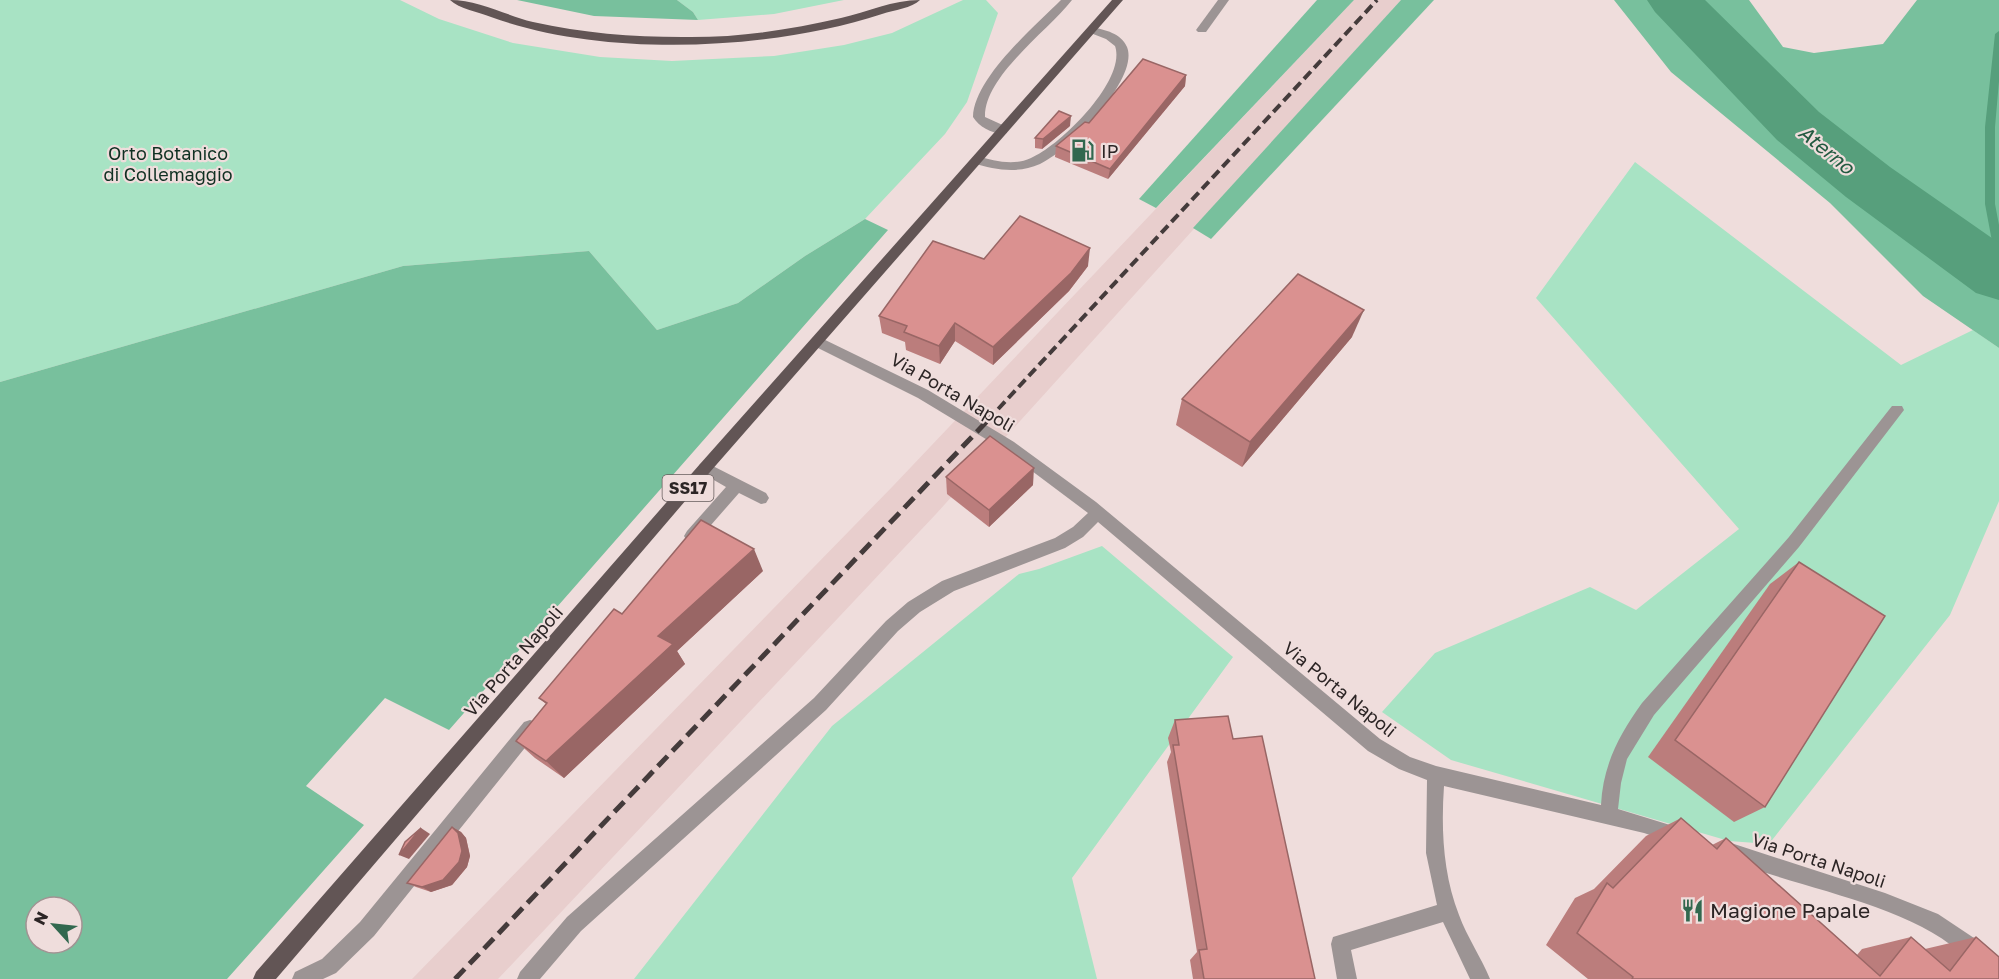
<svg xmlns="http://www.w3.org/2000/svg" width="1999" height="979" font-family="'Golos Text',sans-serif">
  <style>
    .built { fill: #e8cecd }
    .green { fill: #a8e3c4 }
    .forest { fill: #78c09d; fill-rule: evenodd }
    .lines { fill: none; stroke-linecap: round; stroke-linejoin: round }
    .stream { fill: #579f7c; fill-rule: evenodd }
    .river { fill: #579f7c; fill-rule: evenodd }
    .minor { fill: #9c9494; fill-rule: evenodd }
    .major { fill: #625555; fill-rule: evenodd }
    .rail-far1 { stroke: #443b3b; stroke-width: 4; stroke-dasharray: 10 5; stroke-linecap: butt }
    .rail { stroke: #443b3b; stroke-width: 5; stroke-dasharray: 14 7; stroke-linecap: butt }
    .wall { fill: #bb7d7c }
    .shaded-wall { fill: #996665 }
    .building { fill: #da9190; stroke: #996665; stroke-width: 1.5 }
    .labels { text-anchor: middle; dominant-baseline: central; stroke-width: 4.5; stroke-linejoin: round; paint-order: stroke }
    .shield { fill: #efdddc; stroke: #665c5c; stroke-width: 1.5 }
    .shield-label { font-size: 16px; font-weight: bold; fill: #2c2525 }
    .poi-label { font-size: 18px; fill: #2c2525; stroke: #efdddc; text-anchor: start }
    .park-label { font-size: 18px; fill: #0f3022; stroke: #efdddc }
    .street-label { font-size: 18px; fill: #2c2525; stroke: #efdddc }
    .water-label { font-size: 20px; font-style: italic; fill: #235a41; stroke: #efdddc }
    .near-poi-label { font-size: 21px; fill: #2c2525; stroke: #efdddc; text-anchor: start }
  </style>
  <rect width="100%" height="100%" fill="#efdddc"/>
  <polygon class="built" points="1354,0 1401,0 936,514 498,979 412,979 893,486"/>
  <g class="green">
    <polygon points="0,0 400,0 439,19 513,43 600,57 672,61 774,56 844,45 892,33 963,0 986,0 998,13 967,102 945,134 865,219 805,256 738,303 657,330 589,251 403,266 0,382"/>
    <polygon points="677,0 844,0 774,14 698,20 693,12"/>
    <polygon points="1635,162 1901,365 1973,330 1999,348 1999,501 1950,615 1769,844 1729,841 1451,760 1382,712 1435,653 1590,587 1636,610 1739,529 1536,298"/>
    <polygon points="1102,546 1233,657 1072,878 1097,979 634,979 832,726 1019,574 1039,569"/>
  </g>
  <g class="forest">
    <polygon points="517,0 677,0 693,12 698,20 594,16"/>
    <polygon points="1317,0 1354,0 1156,208 1139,199"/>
    <polygon points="1401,0 1434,0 1211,239 1193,228"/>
    <polygon points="1614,0 1749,0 1783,47 1814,53 1883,44 1917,0 1999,0 1999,348 1923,296 1830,203 1671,72"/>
    <path d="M865,219L888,230L449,730L385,698L306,786L364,825L227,979H0V382L403,266L589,251L657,330L738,303L805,256ZM36,907H72V943H36Z"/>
  </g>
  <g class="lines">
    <polygon class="stream" points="1999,31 1999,81 1995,127 1995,204 1999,225 1999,256 1994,252 1985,204 1985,127 1995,34"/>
    <polygon class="river" points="1647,0 1705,0 1819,112 1890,167 1999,243 1999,300 1976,293 1846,197 1777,140 1655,12"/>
    <g class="minor">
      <path d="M1061,0H1072C1048,31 984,76 985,117L1007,127V133C994,135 980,128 973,117C974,78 1034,27 1061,0Z"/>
      <polygon points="1218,0 1229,0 1206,32 1198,32 1196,30"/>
      <path d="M1092,27C1105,30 1121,33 1127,47C1140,79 1067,152 1040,164C1018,174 995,170 973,163L971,160L977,156C994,161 1014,166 1031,158C1060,146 1127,80 1115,46L1106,39L1088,32L1086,30Z"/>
      <path d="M817,336L928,390L1014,442L1096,502L1380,739L1410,757L1436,766L1601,805C1603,765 1619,735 1642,703L1789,537L1892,406H1902L1904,410L1799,547L1654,715L1627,759L1621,783L1618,809L1683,829L1686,835L1683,841L1677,844L1644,833L1444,786C1441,829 1443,874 1459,915C1467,937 1481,957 1490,979H1470L1443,922L1351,950L1357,979H1337L1331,944L1333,937L1437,905L1426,853L1427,780L1399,769L1368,751L1098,522L1083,537L1065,548L954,591L920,612L898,631L826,710L581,931L540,979H517L520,972L567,917L814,698L886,621L908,602L942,581L1055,538L1073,527L1088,513L1004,450L918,398L812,345L810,341Z"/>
      <polygon points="705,462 766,493 769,498 766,503 761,504 739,493 697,541 692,543 687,541 684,536 687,531 726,487 700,472 698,468 700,464"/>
      <polygon points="530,720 536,722 539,728 536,734 374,936 336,973 323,979 292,979 295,972 322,959 360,922 524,722"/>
      <path d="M1731,843L1885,893L1938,914L1974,938L1999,966V979H1985C1977,970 1969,959 1960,952C1902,902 1796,888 1725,858L1722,852L1725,846Z"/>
    </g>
    <g class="major">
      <path d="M450,0C478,0 505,15 533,22C582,33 632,37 682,37C736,38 789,30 841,18C867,12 893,0 920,0C912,8 894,10 882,14C769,51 604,58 491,17C479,12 459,9 450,0Z"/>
      <polygon points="1112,0 1123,0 710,472 276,979 253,979 256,972 700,464"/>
    </g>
    <polyline class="rail-far1" points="988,420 1377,0"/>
    <polyline class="rail" points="455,979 990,418"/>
  </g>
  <g class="wall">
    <polygon points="1186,75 1185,86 1108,179 1055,157 1056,146 1089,123"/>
    <polygon points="1070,126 1042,149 1035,148 1035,138"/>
    <polygon points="984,259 1088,266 1069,291 993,365 955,341 940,364 906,350 905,342 882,333 879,316"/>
    <polygon points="1352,337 1242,467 1176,425 1182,399"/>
    <polygon points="946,477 1033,485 989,527 947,494"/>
    <polygon points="1799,562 1765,807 1734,822 1648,757 1770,584"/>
    <polygon points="763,571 677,651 685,664 564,778 535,758 516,741 546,704 539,698 622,614"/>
    <polygon points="1175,720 1233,739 1315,979 1193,979 1190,960 1197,952 1167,762 1171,752 1168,738"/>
    <polygon points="1681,818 1712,845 1726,838 1857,955 1862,949 1911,937 1925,949 1976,937 1999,979 1588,979 1546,945 1575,898 1594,889 1646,836"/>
    <polygon points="452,827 461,832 466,838 470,856 467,867 452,885 431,892 416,887 407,883"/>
  </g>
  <g class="shaded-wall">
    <polygon points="1186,75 1185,86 1108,179 1110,169"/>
    <polygon points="1071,116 1070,126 1042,149 1043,139"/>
    <polygon points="1090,248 1088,266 1069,291 993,365 993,347"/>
    <polygon points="1364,310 1352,337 1242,467 1250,442"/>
    <polygon points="955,323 955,341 940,364 939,346"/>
    <polygon points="1034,468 1033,485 989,527 989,510"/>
    <polygon points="754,549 763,571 677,651 685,664 564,778 546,761 658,636"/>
    <polygon points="452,827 461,832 466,838 470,856 467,867 452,885 431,892 422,887"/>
    <polygon points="421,828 430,834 409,859 399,855"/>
  </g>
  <g class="building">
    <polygon points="1143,59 1186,75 1110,169 1056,146 1085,122 1089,123"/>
    <polygon points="1059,111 1071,116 1043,139 1035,138"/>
    <polygon points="1020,216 1090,248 1071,273 993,347 955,323 939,346 904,332 907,326 879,316 933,241 984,259"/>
    <polygon points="1298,274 1364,310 1250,442 1182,399"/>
    <polygon points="990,436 1034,468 989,510 946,477"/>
    <polygon points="701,520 754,549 658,636 673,644 546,761 516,741 547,703 539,698 614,609 622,614"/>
    <polygon points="1799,562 1885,616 1765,807 1675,740"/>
    <polygon points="1228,716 1233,739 1262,736 1315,979 1204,979 1199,950 1207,949 1173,745 1179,745 1175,720"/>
    <polygon points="1681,818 1717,849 1726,838 1880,976 1911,937 1950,971 1976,937 1999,957 1999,979 1632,979 1633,977 1577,933 1607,883 1613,888"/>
    <polygon points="452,827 458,833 462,851 459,862 443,880 422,887 407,883"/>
    <polygon points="421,828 399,855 405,842"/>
  </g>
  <defs>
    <symbol id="fuel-bare" viewBox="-9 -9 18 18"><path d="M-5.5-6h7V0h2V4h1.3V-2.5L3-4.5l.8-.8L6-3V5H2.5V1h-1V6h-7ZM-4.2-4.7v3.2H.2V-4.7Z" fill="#32684f" stroke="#efdddc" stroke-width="2.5" paint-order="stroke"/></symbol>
    <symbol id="restaurant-bare" viewBox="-9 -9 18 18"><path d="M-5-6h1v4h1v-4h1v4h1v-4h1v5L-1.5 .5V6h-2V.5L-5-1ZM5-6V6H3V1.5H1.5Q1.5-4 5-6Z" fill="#32684f" stroke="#efdddc" stroke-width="2.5" paint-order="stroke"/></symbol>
  </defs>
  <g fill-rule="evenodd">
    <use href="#fuel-bare" x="1066" y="134" width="33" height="33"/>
    <use href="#restaurant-bare" x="1676" y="894" width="33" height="33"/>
  </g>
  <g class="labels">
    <rect class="shield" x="662.5" y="475" width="51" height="26" rx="4.5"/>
    <g class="shield-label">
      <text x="688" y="488">SS17</text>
    </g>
    <g class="poi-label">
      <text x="1101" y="151">IP</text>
    </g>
    <g class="park-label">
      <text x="168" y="153">Orto Botanico<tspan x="168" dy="21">di Collemaggio</tspan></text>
    </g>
    <g class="street-label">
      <text transform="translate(953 392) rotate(30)">Via Porta Napoli</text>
      <text transform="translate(513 661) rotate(-49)">Via Porta Napoli</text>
      <text transform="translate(1340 689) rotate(39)">Via Porta Napoli</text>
      <text transform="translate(1819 860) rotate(18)">Via Porta Napoli</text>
    </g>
    <g class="water-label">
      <text transform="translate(1827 149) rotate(39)">Aterno</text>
    </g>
    <g class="near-poi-label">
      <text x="1710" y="910">Magione Papale</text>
    </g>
  </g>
  <g transform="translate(54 925) rotate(297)"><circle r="28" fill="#efdddc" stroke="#a19393" stroke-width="1.5"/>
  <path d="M0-4.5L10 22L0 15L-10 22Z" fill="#32684f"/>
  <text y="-9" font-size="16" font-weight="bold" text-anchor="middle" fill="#2c2525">N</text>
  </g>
</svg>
